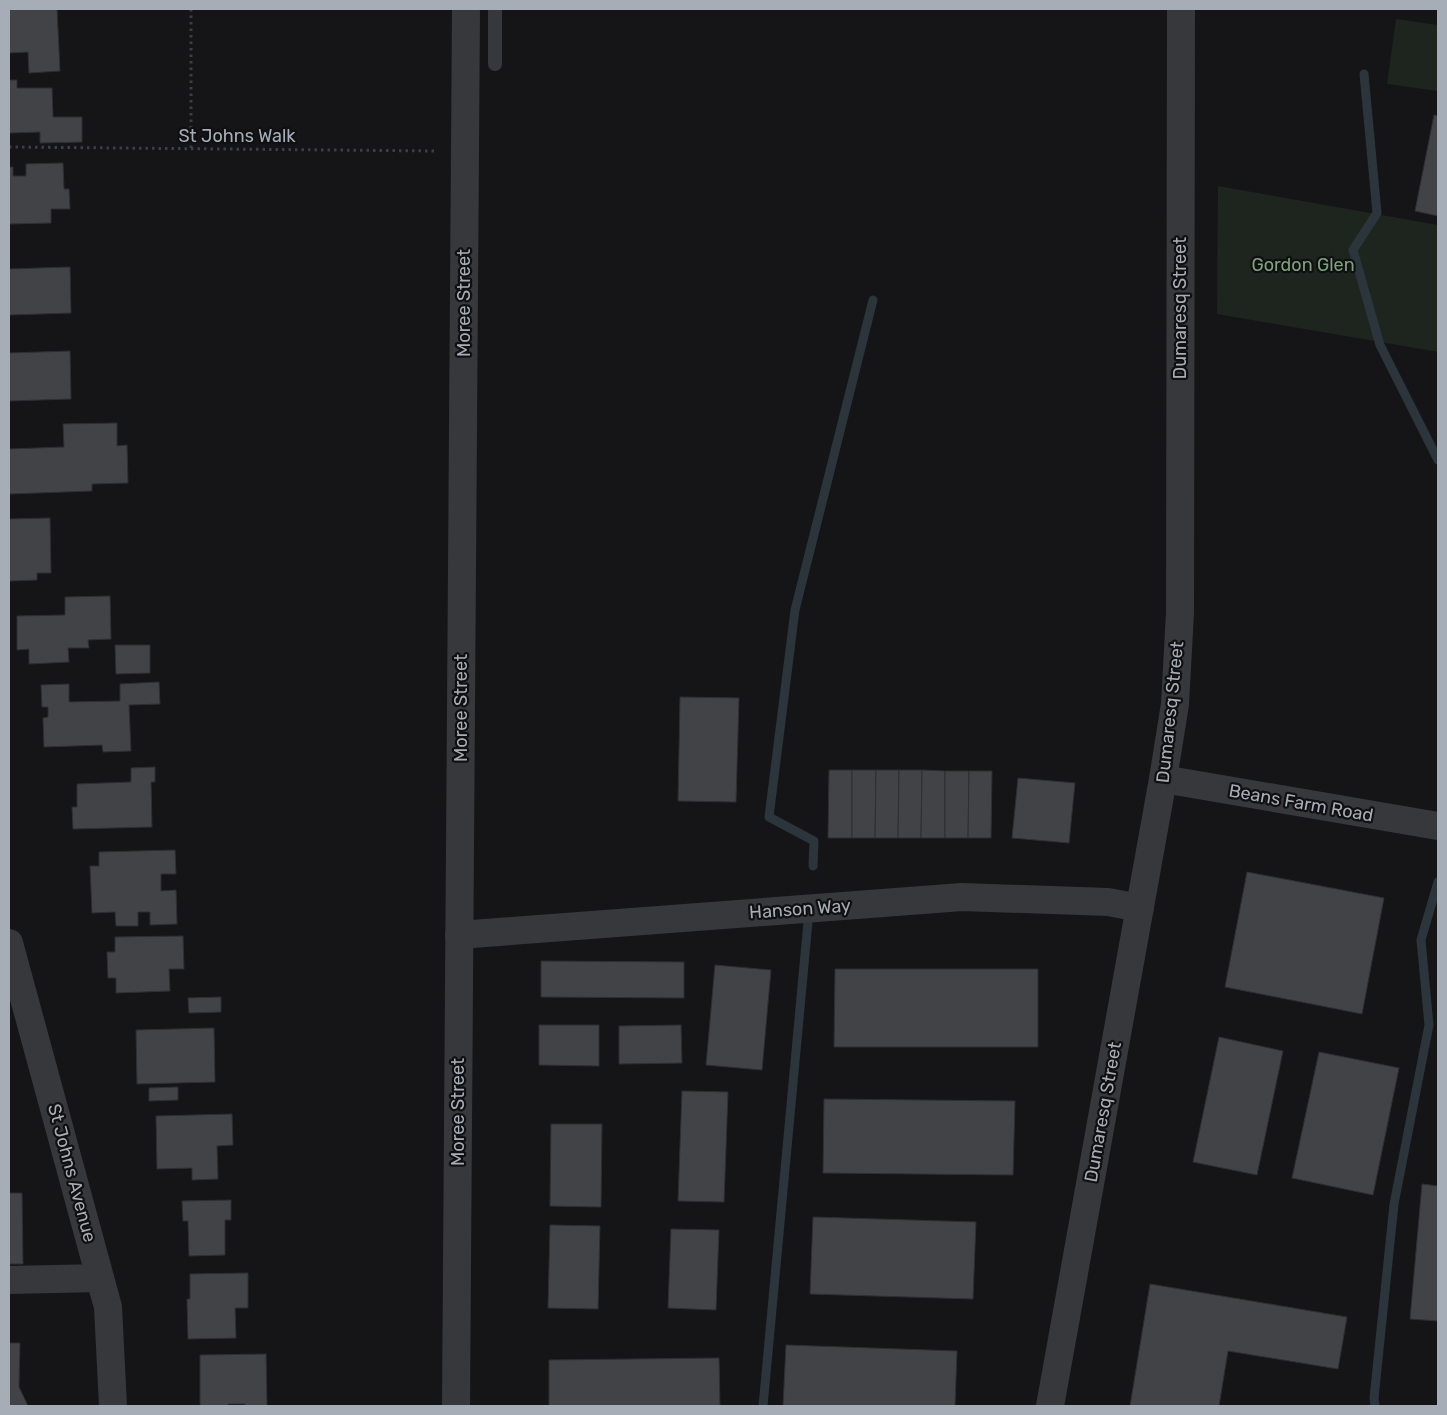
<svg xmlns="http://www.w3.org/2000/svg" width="1447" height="1415" font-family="Rubik,sans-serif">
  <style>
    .green { fill: #1d251e }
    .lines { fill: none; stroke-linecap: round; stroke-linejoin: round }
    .stream { stroke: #2b353b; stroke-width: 9 }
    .building { fill: #414347; stroke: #2f2f33 }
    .path { stroke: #3c3f43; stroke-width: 3; stroke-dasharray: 2.5 4; stroke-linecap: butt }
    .lane { stroke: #36383c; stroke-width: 14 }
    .street { stroke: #36383c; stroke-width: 28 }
    .labels { text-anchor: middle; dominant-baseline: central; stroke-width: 4.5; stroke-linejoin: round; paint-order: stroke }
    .street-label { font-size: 18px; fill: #a7adb7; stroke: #101012 }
    .park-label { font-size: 18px; fill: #7fa27e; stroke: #101012 }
  </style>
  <rect width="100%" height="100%" fill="#151517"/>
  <g class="green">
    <polygon points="1396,19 1438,25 1438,91 1387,84"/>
    <polygon points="1218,186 1438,225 1438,352 1217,314"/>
  </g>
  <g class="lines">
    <g class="stream">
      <polyline points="1364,74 1377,213 1353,250 1380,345 1438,460"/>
      <polyline points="813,866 814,841 769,817 795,610 873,300"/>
      <polyline points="763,1406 808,922"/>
      <polyline points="1375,1406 1374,1398 1394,1204 1429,1025 1421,940 1438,882"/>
    </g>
  </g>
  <g class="building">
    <polygon points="9,9 57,9 60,71 29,73 28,52 9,53"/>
    <polygon points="9,80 17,80 17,88 52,88 53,117 82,117 82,142 40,143 40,132 9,133"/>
    <polygon points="1434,115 1438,116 1438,216 1415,211"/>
    <polygon points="63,163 64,189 69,189 70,209 51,209 51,223 9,224 9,167 13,167 13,176 26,176 26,164"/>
    <polygon points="70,267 71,313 9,315 9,269"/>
    <polygon points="70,351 71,399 9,401 9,353"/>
    <polygon points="117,423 117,446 127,445 128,483 92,484 92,491 9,494 9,449 64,447 63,424"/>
    <polygon points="50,518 51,573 37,573 37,580 9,581 9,519"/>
    <polygon points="110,596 111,639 88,640 89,648 68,648 69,662 29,664 29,649 17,650 17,616 65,615 65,597"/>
    <polygon points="115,645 150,645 150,673 116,674"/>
    <polygon points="159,682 160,704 129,705 131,751 103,752 102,745 44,747 43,718 48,717 48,707 42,707 41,685 69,684 69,702 120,701 120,684"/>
    <polygon points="680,697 739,698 736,802 678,801"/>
    <polygon points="155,767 155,782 151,782 152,827 73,829 72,807 77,807 77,784 131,782 131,768"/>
    <polygon points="829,770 852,770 852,838 828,838"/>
    <polygon points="852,770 876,770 875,838 852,838"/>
    <polygon points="876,770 899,770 898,838 875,838"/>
    <polygon points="899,770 922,770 921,838 898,838"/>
    <polygon points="922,770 945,771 945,838 921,838"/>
    <polygon points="945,771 969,771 968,838 945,838"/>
    <polygon points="969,771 992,771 991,838 968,838"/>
    <polygon points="1018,778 1075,783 1069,843 1012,838"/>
    <polygon points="175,850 176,874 161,874 161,891 176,890 177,924 150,925 150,912 138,912 138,926 116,926 115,912 92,913 90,866 99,866 99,852"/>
    <polygon points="1247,872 1384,898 1362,1014 1225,987"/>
    <polygon points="183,936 184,969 169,969 170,991 116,993 116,978 108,978 107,952 115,952 115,937"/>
    <polygon points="541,961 684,962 684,998 541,997"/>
    <polygon points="715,965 771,970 762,1070 706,1065"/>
    <polygon points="835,969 1038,969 1038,1047 834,1047"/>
    <polygon points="221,997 221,1012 189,1013 188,998"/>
    <polygon points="539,1025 599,1025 599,1066 539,1065"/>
    <polygon points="681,1025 682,1063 619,1064 619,1026"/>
    <polygon points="214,1028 215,1082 137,1084 136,1030"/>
    <polygon points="1219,1037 1283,1051 1257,1175 1193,1162"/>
    <polygon points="1319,1052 1399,1068 1373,1195 1292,1178"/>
    <polygon points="178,1087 178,1100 149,1101 149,1088"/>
    <polygon points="682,1091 728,1092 724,1202 678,1201"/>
    <polygon points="824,1099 1015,1101 1013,1175 823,1173"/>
    <polygon points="232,1114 233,1145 217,1146 218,1179 192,1180 192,1168 157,1169 156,1116"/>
    <polygon points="551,1124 602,1124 601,1207 550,1206"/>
    <polygon points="1422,1184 1438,1186 1438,1321 1410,1319"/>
    <polygon points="9,1193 22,1193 23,1264 9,1264"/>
    <polygon points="231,1200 231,1220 225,1220 225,1255 189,1256 188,1221 183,1221 182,1201"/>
    <polygon points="813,1217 976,1222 973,1299 810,1294"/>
    <polygon points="550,1225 600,1226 598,1309 548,1308"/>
    <polygon points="671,1229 719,1230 716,1310 668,1308"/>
    <polygon points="248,1273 248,1308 235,1308 236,1338 188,1339 187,1299 190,1299 190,1274"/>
    <polygon points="1150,1284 1347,1317 1338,1369 1228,1351 1219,1406 1130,1406"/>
    <polygon points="9,1343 20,1343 19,1387 28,1406 9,1406"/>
    <polygon points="786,1345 957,1351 955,1406 783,1406"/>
    <polygon points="266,1354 267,1406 245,1406 245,1404 228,1404 228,1406 202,1406 200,1404 200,1355"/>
    <polygon points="719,1358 720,1406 549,1406 549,1360"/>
  </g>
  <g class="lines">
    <g class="path">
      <polyline points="191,9 191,150"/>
      <polyline points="9,147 437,151"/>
    </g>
    <polyline class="lane" points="495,64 495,9"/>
    <g class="street">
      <polyline points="1163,779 1438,826"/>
      <polyline points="459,935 962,897 1108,902 1140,908"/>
      <polyline points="9,943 108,1307 113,1406"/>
      <polyline points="9,1280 100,1278"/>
      <polyline points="456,1406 466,9"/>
      <polyline points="1050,1406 1163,779 1175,704 1180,613 1181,9"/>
    </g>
  </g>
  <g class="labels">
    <g class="street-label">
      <text x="237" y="136">St Johns Walk</text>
      <text transform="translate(464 303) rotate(-90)">Moree Street</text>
      <text transform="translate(1180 308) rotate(-90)">Dumaresq Street</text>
      <text transform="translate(461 708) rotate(-90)">Moree Street</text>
      <text transform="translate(1170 712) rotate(-84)">Dumaresq Street</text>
      <text transform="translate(1301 803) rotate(10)">Beans Farm Road</text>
      <text transform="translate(800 909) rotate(-4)">Hanson Way</text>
      <text transform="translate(458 1112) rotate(-90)">Moree Street</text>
      <text transform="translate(1103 1112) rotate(-80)">Dumaresq Street</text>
      <text transform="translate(72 1173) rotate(75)">St Johns Avenue</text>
    </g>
    <g class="park-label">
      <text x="1303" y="265">Gordon Glen</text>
    </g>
  </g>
  <rect width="1447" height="1415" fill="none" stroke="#a7adb7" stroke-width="20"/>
</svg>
